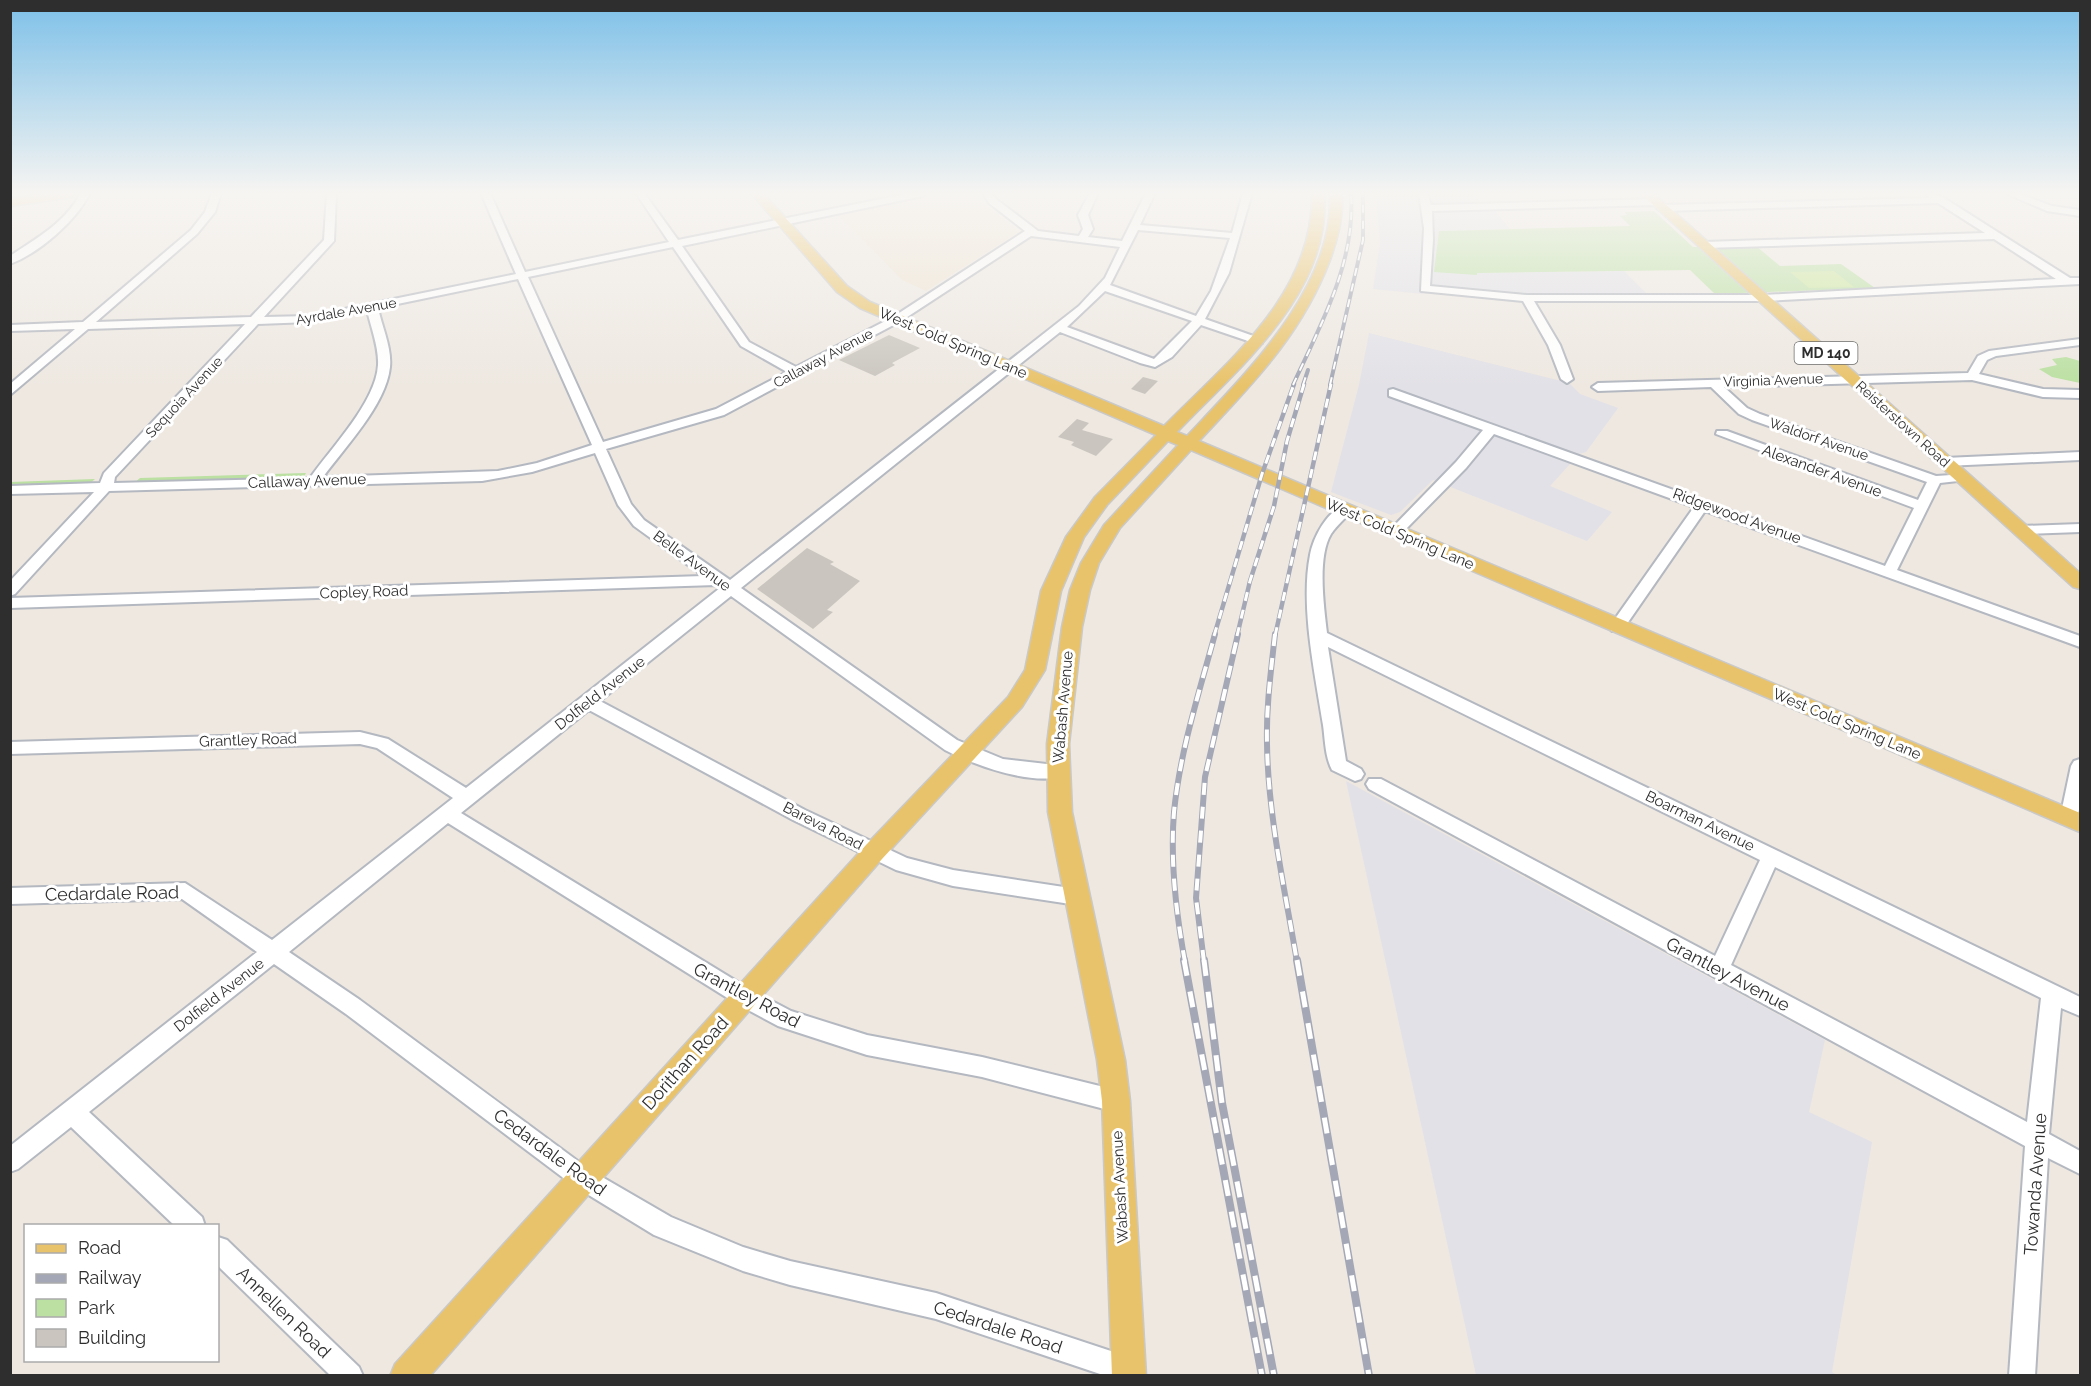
<svg xmlns="http://www.w3.org/2000/svg" width="2091" height="1386" font-family="Raleway,sans-serif">
  <style>
    .industrial { fill: #e2e1e7 }
    .education { fill: #eee3d2 }
    .green { fill: #bbe0a2 }
    .pitch { fill: #cde79e }
    .building { fill: #cac6bf }
    .lines { fill: none; stroke-linecap: round; stroke-linejoin: round }
    .minor-casing { stroke: #b4b8c0; stroke-width: 4 }
    .major-casing { stroke: #c9c9c9; stroke-width: 3 }
    .minor { fill: #fff; fill-rule: evenodd }
    .major { fill: #e9c36b; fill-rule: evenodd }
    .rail-far3-casing { stroke: #a4a8b6; stroke-width: 4 }
    .rail-far2-casing { stroke: #a4a8b6; stroke-width: 4.5 }
    .rail-far1-casing { stroke: #a4a8b6; stroke-width: 6 }
    .rail-casing { stroke: #a4a8b6; stroke-width: 8 }
    .rail-far3 { stroke: #fff; stroke-width: 2; stroke-dasharray: 8; stroke-linecap: butt }
    .rail-far2 { stroke: #fff; stroke-width: 3; stroke-dasharray: 9; stroke-linecap: butt }
    .rail-far1 { stroke: #fff; stroke-width: 4; stroke-dasharray: 12; stroke-linecap: butt }
    .rail { stroke: #fff; stroke-width: 5; stroke-dasharray: 16; stroke-linecap: butt }
    .labels { text-anchor: middle; dominant-baseline: central; stroke-width: 6; stroke-linejoin: round; paint-order: stroke }
    .far-street-label { font-size: 14px; fill: #2e2e2e; stroke: #fff }
    .shield { fill: #fff; stroke: #6d6d6d; stroke-width: 1.5 }
    .shield-label { font-size: 14px; font-weight: bold; fill: #2e2e2e }
    .street-label { font-size: 15px; fill: #2e2e2e; stroke: #fff }
    .near-street-label { font-size: 18px; fill: #2e2e2e; stroke: #fff }
  </style>
  <rect width="100%" height="100%" fill="#eee8e1"/>
  <g class="industrial">
    <polygon points="1376,193 1472,193 1484,207 1492,207 1510,229 1439,231 1477,275 1477,273 1624,271 1647,294 1526,294 1423,288 1423,294 1373,289 1380,243"/>
    <polygon points="1369,333 1569,383 1580,394 1618,408 1586,452 1579,454 1550,486 1612,512 1587,541 1433,480 1400,512 1391,515 1331,492 1359,385"/>
    <polygon points="1346,781 1825,1040 1809,1112 1872,1142 1832,1372 1837,1375 1476,1375"/>
  </g>
  <polygon class="education" points="941,193 971,193 1019,232 926,291 902,280 837,214"/>
  <g class="green">
    <polygon points="1654,211 1693,247 1756,246 1780,266 1841,264 1875,288 1715,294 1690,270 1477,273 1477,275 1434,272 1439,231 1630,226 1620,216 1627,215 1625,212"/>
    <polygon points="2066,357 2080,361 2080,383 2052,377 2039,369 2057,365 2052,359"/>
    <polygon points="306,473 303,478 133,484 140,478"/>
    <polygon points="95,479 89,484 11,487 10,482"/>
  </g>
  <polygon class="pitch" points="1834,271 1854,287 1809,288 1790,272"/>
  <g class="building">
    <polygon points="889,335 920,348 892,363 895,365 875,376 839,360"/>
    <polygon points="1143,377 1158,381 1145,394 1131,389"/>
    <polygon points="1077,419 1089,423 1082,430 1113,439 1096,456 1071,445 1074,442 1058,437"/>
    <polygon points="807,548 834,562 830,564 860,581 827,610 833,612 813,629 757,589"/>
  </g>
  <g class="lines">
    <defs>
      <g id="minor">
        <path d="M81,193H90C76,221 39,253 10,264V256C37,238 65,223 81,193Z"/>
        <path d="M212,193H221L215,212L197,234L96,322L251,317L324,240L327,193H336L334,241L264,317L310,316L516,274L481,193H490L525,272L669,242L636,193H644L678,240L911,193H927L923,196L682,246L749,342L796,367L893,317L1025,231L989,203L983,193H991L996,199L1038,231L1079,236L1083,229L1078,215L1090,193H1098L1088,215L1093,229L1088,237L1122,241L1146,193H1155L1140,225L1232,233L1243,193H1252L1229,273L1205,319L1262,339V343H1254L1201,325L1172,357L1155,367L1140,363L1060,332L741,588L957,740L1003,759L1064,766L1067,771L1064,776C1031,786 974,765 945,750L731,596L600,701L805,810L907,858L953,870L1077,889L1084,891L1087,897L1084,903L1077,905L953,886L896,870L793,820L589,710L461,813L751,990L791,1011L867,1035L982,1057L1116,1090L1124,1093L1127,1101L1124,1109L1116,1112L982,1077L867,1055L778,1026L737,1004L448,823L289,952L360,1000L590,1170L671,1217L743,1247L790,1261L936,1293L1129,1357L1138,1361L1142,1370L1140,1376H1106L936,1319L790,1285L743,1271L654,1235L574,1186L346,1014L274,964L89,1112L202,1217L205,1226H175L71,1127L18,1169L10,1172V1146L257,952L182,899L10,904V888L185,883L272,940L453,798L377,748L360,744L10,754V742L360,732L388,739L466,788L720,588L716,585L10,608V598L703,576L634,526L618,505L595,453L532,472L482,481L109,491L15,594L10,596V581L94,492L10,494V486L100,483L104,473L245,324L88,329L10,395V384L75,329L10,331V325L83,322L191,230L205,212ZM1138,230L1230,238L1211,291L1196,316L1110,285ZM1031,236L1120,247L1105,278L1079,306L730,580L644,520L631,504L606,449L724,415L901,321ZM673,247L741,346L787,372L716,409L603,442L528,277ZM518,279L592,445L537,463L498,471L323,477C345,447 386,405 390,367C392,348 382,327 378,308ZM1105,291L1192,321L1154,359L1067,327ZM367,310C371,328 379,347 378,365C376,402 331,448 310,478L114,483L115,477L258,324L310,322Z"/>
        <polygon points="1419,193 1427,193 1431,205 1656,199 1661,202 1656,205 1432,211 1433,240 1430,286 1527,295 1764,295 2056,279 1994,239 1704,248 1699,245 1704,242 1985,233 1938,203 1662,211 1657,208 1662,205 1930,198 1927,195 1930,193 1944,198 2070,278 2080,278 2080,284 1764,301 1534,301 1560,345 1573,379 1567,383 1561,379 1548,345 1523,301 1421,291 1424,228"/>
        <polygon points="2005,193 2017,193 2052,206 2080,210 2080,216 2047,211"/>
        <polygon points="2080,339 2080,345 1996,356 1987,360 1979,374 2043,389 2080,390 2080,398 2043,397 1972,380 1724,387 1747,408 1760,414 1936,476 1967,474 1967,480 1940,483 1897,570 2080,636 2080,647 1705,511 1622,631 1612,631 1609,627 1612,623 1694,507 1494,434 1466,468 1401,534 1391,534 1389,531 1456,462 1483,430 1389,396 1389,390 1393,389 1885,566 1914,508 1716,434 1717,431 1727,431 1918,500 1927,482 1752,420 1739,414 1711,387 1598,391 1592,387 1598,383 1968,373 1978,356 1989,351"/>
        <polygon points="2080,452 2080,460 1945,466 1938,462 1945,458"/>
        <path d="M1346,505L1353,509C1346,518 1337,525 1331,534C1317,557 1324,607 1327,633L2080,997V1016L2061,1008L2049,1134L2080,1151V1174L2048,1158L2035,1376H2009L2025,1146L1369,789L1366,784L1369,779H1381L1715,956L1760,860L1328,647L1346,761L1361,769L1364,774L1361,779L1355,781L1332,770C1325,757 1325,739 1323,725C1315,674 1300,606 1310,555C1313,538 1327,510 1346,505ZM1775,867L2041,998L2027,1122L1731,965Z"/>
        <polygon points="2080,524 2080,532 2022,534 2015,530 2022,526"/>
        <polygon points="2080,759 2080,807 2075,823 2069,825 2063,823 2060,818 2071,766 2074,761"/>
        <polygon points="218,1237 227,1240 359,1367 363,1376 331,1376 218,1266"/>
      </g>
      <g id="major">
        <polygon points="53,193 79,193 73,197 10,206 10,199"/>
        <path d="M751,193H763L847,286L870,302L1164,426C1229,360 1314,294 1312,193H1324C1332,293 1239,367 1177,432L1187,436C1246,373 1335,287 1330,193H1342C1344,216 1338,238 1330,260C1301,336 1253,383 1199,441L2080,813V832L1191,450L1120,528L1099,563L1090,590L1082,627L1069,744L1072,812L1125,1060L1130,1101L1146,1376H1112L1102,1101L1097,1060L1048,812L1047,744L1062,627L1070,590L1081,563L1104,525L1178,445L1168,441L1107,505L1084,537L1061,591L1045,670L1022,707L882,859L430,1376H390L395,1364L866,845L1008,697L1025,670L1041,591L1066,537L1095,497L1156,435L860,308L837,292Z"/>
        <polygon points="1640,193 1653,193 2080,573 2080,589 2073,587"/>
      </g>
    </defs>
    <use href="#minor" class="minor-casing"/>
    <use href="#major" class="major-casing"/>
    <use href="#minor" class="minor"/>
    <use href="#major" class="major"/>
    <defs>
      <g id="rail-far3">
        <path d="M1293,385C1321,324 1356,262 1351,193"/>
        <polyline points="1303,385 1308,370"/>
        <polyline points="1330,385 1363,240 1363,193"/>
      </g>
      <g id="rail-far2">
        <polyline points="1214,636 1262,474 1294,384"/>
        <polyline points="1237,636 1250,581 1274,506 1287,441 1304,384"/>
        <polyline points="1275,636 1331,384"/>
      </g>
      <g id="rail-far1">
        <path d="M1275,634C1271,671 1266,707 1267,744C1268,816 1285,890 1297,962"/>
        <path d="M1185,962C1176,913 1170,861 1174,812C1180,751 1199,693 1215,634"/>
        <polyline points="1204,962 1196,898 1205,777 1238,634"/>
      </g>
      <g id="rail">
        <polyline points="1184,960 1262,1376"/>
        <polyline points="1204,960 1222,1103 1274,1376"/>
        <polyline points="1297,960 1369,1376"/>
      </g>
    </defs>
    <use href="#rail-far3" class="rail-far3-casing"/>
    <use href="#rail-far2" class="rail-far2-casing"/>
    <use href="#rail-far1" class="rail-far1-casing"/>
    <use href="#rail" class="rail-casing"/>
    <use href="#rail-far3" class="rail-far3"/>
    <use href="#rail-far2" class="rail-far2"/>
    <use href="#rail-far1" class="rail-far1"/>
    <use href="#rail" class="rail"/>
  </g>
  <linearGradient id="sky" x2="0" y2="1"><stop stop-color="#7dc0e8"/><stop offset="0.5" stop-color="#f7f5f2"/><stop offset="1" stop-color="#f7f5f2" stop-opacity="0"/></linearGradient>
  <rect width="2091" height="387" fill="url(#sky)"/>
  <g class="labels">
    <g class="far-street-label">
      <text transform="translate(346 311) rotate(-10)">Ayrdale Avenue</text>
      <text transform="translate(823 358) rotate(-28)">Callaway Avenue</text>
      <text transform="translate(1773 380) rotate(-2)">Virginia Avenue</text>
      <text transform="translate(184 397) rotate(-47)">Sequoia Avenue</text>
      <text transform="translate(1903 424) rotate(42)">Reisterstown Road</text>
      <text transform="translate(1819 439) rotate(19)">Waldorf Avenue</text>
    </g>
    <rect class="shield" x="1794.5" y="342" width="63" height="22" rx="4.5"/>
    <g class="shield-label">
      <text x="1826" y="353">MD 140</text>
    </g>
    <g class="street-label">
      <text transform="translate(953 343) rotate(23)">West Cold Spring Lane</text>
      <text transform="translate(1822 471) rotate(20)">Alexander Avenue</text>
      <text transform="translate(307 481) rotate(-2)">Callaway Avenue</text>
      <text transform="translate(1737 516) rotate(20)">Ridgewood Avenue</text>
      <text transform="translate(1400 534) rotate(23)">West Cold Spring Lane</text>
      <text transform="translate(692 561) rotate(36)">Belle Avenue</text>
      <text transform="translate(364 592) rotate(-2)">Copley Road</text>
      <text transform="translate(600 693) rotate(-38)">Dolfield Avenue</text>
      <text transform="translate(1063 707) rotate(-85)">Wabash Avenue</text>
      <text transform="translate(1847 724) rotate(23)">West Cold Spring Lane</text>
      <text transform="translate(248 740) rotate(-2)">Grantley Road</text>
      <text transform="translate(1700 821) rotate(26)">Boarman Avenue</text>
      <text transform="translate(823 826) rotate(27)">Bareva Road</text>
      <text transform="translate(219 995) rotate(-38)">Dolfield Avenue</text>
      <text transform="translate(1120 1187) rotate(-93)">Wabash Avenue</text>
    </g>
    <g class="near-street-label">
      <text transform="translate(112 893) rotate(-1)">Cedardale Road</text>
      <text transform="translate(1728 974) rotate(28)">Grantley Avenue</text>
      <text transform="translate(747 995) rotate(28)">Grantley Road</text>
      <text transform="translate(685 1063) rotate(-48)">Dorithan Road</text>
      <text transform="translate(550 1152) rotate(36)">Cedardale Road</text>
      <text transform="translate(2035 1184) rotate(-86)">Towanda Avenue</text>
      <text transform="translate(284 1312) rotate(44)">Annellen Road</text>
      <text transform="translate(998 1327) rotate(18)">Cedardale Road</text>
    </g>
  </g>
  <rect width="2091" height="1386" fill="none" stroke="#2e2e2e" stroke-width="24"/>
  <rect x="24" y="1224" width="195" height="138" fill="#ffffff" stroke="#ababab" stroke-width="1.5"/>
  <rect x="36" y="1244" width="30" height="9" fill="#e9c36b" stroke="#ababab" stroke-width="1.5"/>
  <text x="78" y="1254" font-size="18" fill="#2e2e2e">Road</text>
  <rect x="36" y="1274" width="30" height="9" fill="#a4a8b6" stroke="#ababab" stroke-width="1.5"/>
  <text x="78" y="1284" font-size="18" fill="#2e2e2e">Railway</text>
  <rect x="36" y="1299" width="30" height="18" fill="#bbe0a2" stroke="#ababab" stroke-width="1.5"/>
  <text x="78" y="1314" font-size="18" fill="#2e2e2e">Park</text>
  <rect x="36" y="1329" width="30" height="18" fill="#cac6bf" stroke="#ababab" stroke-width="1.5"/>
  <text x="78" y="1344" font-size="18" fill="#2e2e2e">Building</text>
</svg>
